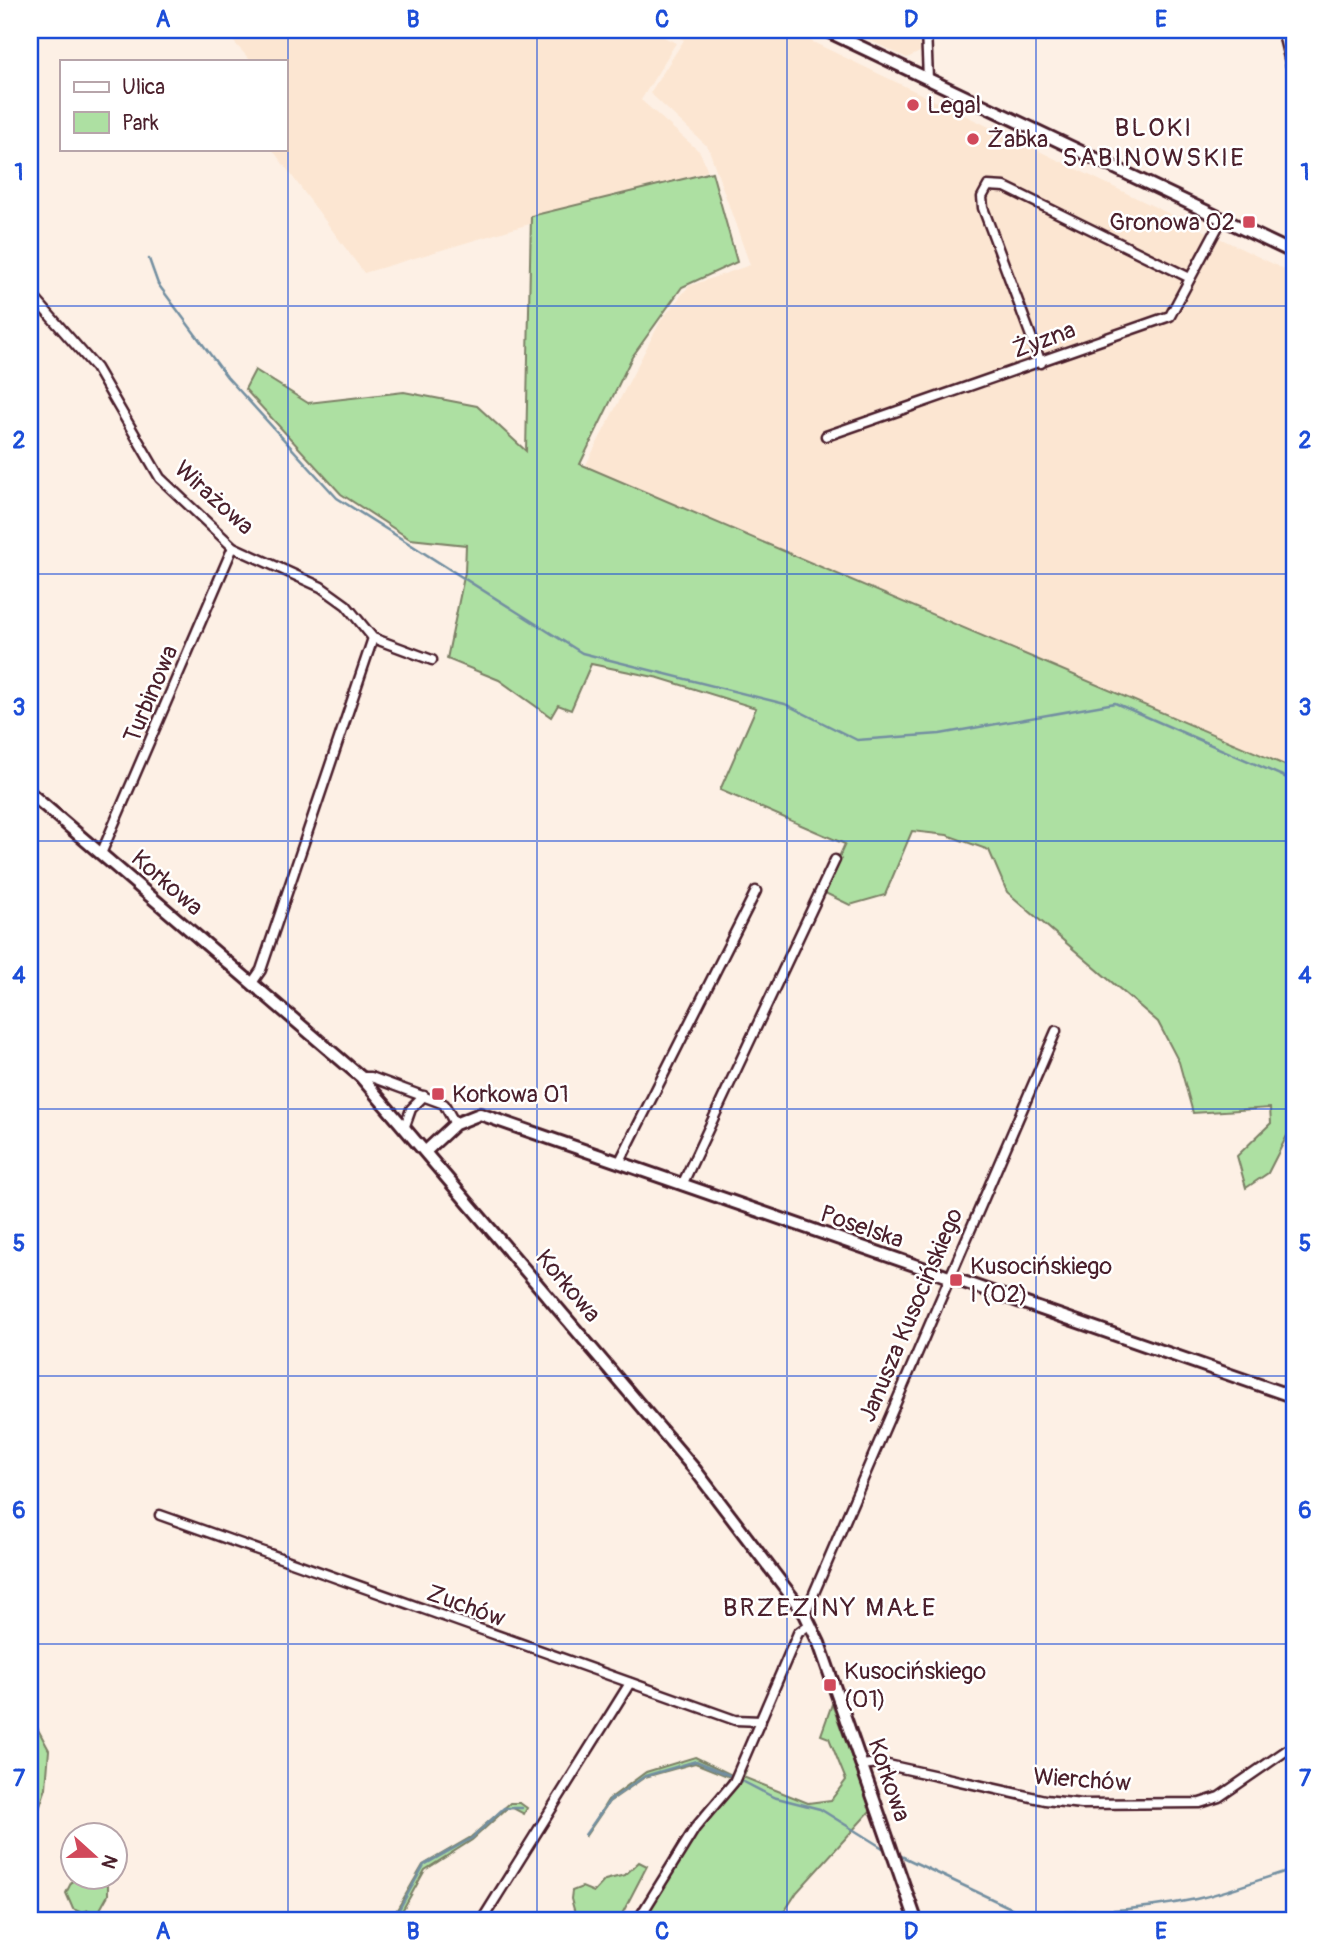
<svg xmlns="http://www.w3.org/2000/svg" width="1324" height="1950" font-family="Pangolin,sans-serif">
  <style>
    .built { fill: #fce6d2 }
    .green { fill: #ade0a2; stroke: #7c8066; stroke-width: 2 }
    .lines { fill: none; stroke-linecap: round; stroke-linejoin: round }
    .stream { stroke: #738fa1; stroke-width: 2.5 }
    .minor-casing { stroke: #4a1f2b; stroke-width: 13 }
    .tertiary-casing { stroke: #4a1f2b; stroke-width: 16 }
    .minor { stroke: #fff; stroke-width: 8 }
    .tertiary { stroke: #fff; stroke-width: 10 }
    .grid { fill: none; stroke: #1d4ed8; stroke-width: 2; stroke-opacity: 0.55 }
    .poi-dot { fill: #d1495b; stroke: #fff; stroke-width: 2.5 }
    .labels { text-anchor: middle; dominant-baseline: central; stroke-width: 5; stroke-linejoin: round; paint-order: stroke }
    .poi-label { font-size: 24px; fill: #4a1f2b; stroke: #fff; text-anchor: start }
    .street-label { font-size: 24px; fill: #4a1f2b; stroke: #fff }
    .neighbourhood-label { font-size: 26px; letter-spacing: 2px; fill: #4a1f2b; stroke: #fff }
    .neatline { fill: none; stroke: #1d4ed8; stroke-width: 2.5 }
    .grid-label { font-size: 23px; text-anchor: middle; font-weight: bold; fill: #1d4ed8 }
  </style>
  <rect width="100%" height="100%" fill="#fdf0e5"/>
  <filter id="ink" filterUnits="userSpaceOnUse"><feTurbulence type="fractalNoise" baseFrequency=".0143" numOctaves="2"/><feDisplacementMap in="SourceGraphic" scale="14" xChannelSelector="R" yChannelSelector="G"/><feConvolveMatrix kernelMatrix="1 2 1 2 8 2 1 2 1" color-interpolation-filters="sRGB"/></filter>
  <g filter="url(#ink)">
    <g class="built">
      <polygon points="223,30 650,30 676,43 641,100 700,152 708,171 364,273 272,149 285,149 285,61 251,61"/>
      <polygon points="665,30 788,30 1294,274 1294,769 797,556 578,480 661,320 689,286 750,265 708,147 650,93 684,40"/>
      <polygon points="848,30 919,30 920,52 907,58"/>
    </g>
    <g class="green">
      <polygon points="712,172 737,262 682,287 632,357 580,464 1294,769 1294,1122 1268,1173 1246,1188 1237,1156 1271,1123 1270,1108 1193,1113 1179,1062 1158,1022 1007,892 989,850 947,835 912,831 885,895 850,905 823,892 845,844 720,790 756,708 659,678 591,664 571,710 558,705 551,717 499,680 447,659 465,572 466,545 410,539 341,494 245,389 255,370 308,403 404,392 477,406 526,451 531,216"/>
      <polygon points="832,1704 871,1810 797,1892 779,1920 641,1920 696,1829 743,1771 746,1771 743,1777 808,1803 831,1800 846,1780 829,1738 821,1735"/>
      <polygon points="30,1720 34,1722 49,1750 46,1788 30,1836"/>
      <polygon points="695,1757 734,1776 720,1794 730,1777 695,1763 645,1777 609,1802 585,1837 608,1800 646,1772"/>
      <polygon points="510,1803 520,1803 527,1808 524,1814 513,1808 506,1809 472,1840 425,1870 397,1920 391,1920 423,1865 471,1837"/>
      <polygon points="639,1862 647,1866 621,1916 614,1920 577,1920 571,1899 572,1891 582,1887 594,1892 605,1880 625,1875"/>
      <polygon points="74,1877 100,1877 108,1885 108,1895 98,1913 88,1910 82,1913 73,1909 66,1893"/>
    </g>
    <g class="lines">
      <g class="stream">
        <polyline points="149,259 158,284 227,377 337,498 582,653 785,704 857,740 940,734 1115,703 1294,781"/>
        <polyline points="742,1781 773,1797 820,1809 886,1850"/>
        <polyline points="585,1835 609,1801 645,1776 696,1761 731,1776"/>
        <path d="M899,1855L1013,1909C1064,1916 1145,1910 1196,1899C1229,1892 1262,1878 1294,1869"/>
        <polyline points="393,1920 424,1865 472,1838 504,1808 522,1808"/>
      </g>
      <defs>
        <g id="minor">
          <polyline points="926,30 928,79"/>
          <polyline points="1282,30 1294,78"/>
          <polyline points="30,293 96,368 160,478 233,547 321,587 346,605 373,638 432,660"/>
          <polyline points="1041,363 983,208 982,197 988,186 1005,187 1190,278"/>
          <polyline points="826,436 1170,316 1222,219"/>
          <polyline points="101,854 233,547"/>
          <polyline points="252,983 261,970 373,638"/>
          <polyline points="361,1077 371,1077 444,1104 455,1124"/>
          <polyline points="405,1126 411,1109 424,1096"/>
          <polyline points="619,1163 756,891"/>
          <polyline points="682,1185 835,860"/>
          <polyline points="160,1515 735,1720 761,1721"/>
          <polyline points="805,1614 1056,1031"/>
          <polyline points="862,1765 879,1763 1045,1800 1082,1804 1200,1803 1219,1797 1287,1750"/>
          <polyline points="482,1920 630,1683"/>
          <polyline points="638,1920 695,1828 734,1782 798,1633 810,1624"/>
        </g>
        <g id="tertiary">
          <polyline points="825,30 1294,253"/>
          <polyline points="30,793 361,1077 696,1471 805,1614 819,1643 916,1920"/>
          <polyline points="426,1151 455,1124 480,1114 1294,1397"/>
        </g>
      </defs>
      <use href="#minor" class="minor-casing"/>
      <use href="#tertiary" class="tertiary-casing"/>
      <use href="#minor" class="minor"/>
      <use href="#tertiary" class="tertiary"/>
    </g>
  </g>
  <path class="grid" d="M288,30V1920M537,30V1920M787,30V1920M1036,30V1920M30,306H1294M30,574H1294M30,841H1294M30,1109H1294M30,1376H1294M30,1644H1294"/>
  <g class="poi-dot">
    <circle cx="913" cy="105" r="7"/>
    <circle cx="973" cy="139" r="7"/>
    <rect x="1242" y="215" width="14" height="14" rx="3.5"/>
    <rect x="431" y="1087" width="14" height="14" rx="3.5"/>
    <rect x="949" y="1273" width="14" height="14" rx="3.5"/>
    <rect x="823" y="1678" width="14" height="14" rx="3.5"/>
  </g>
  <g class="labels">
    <g class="poi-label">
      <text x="927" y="105">Legal</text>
      <text x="987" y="139">Żabka</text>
      <text x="1235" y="222" text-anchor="end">Gronowa 02</text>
      <text x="452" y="1094">Korkowa 01</text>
      <text x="970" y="1266">Kusocińskiego<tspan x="970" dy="28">I (02)</tspan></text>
      <text x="844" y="1671">Kusocińskiego<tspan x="844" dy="28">(01)</tspan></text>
    </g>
    <g class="street-label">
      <text transform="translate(1044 340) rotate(-20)">Żyzna</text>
      <text transform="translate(214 498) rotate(42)">Wirażowa</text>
      <text transform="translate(151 694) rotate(-67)">Turbinowa</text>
      <text transform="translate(167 883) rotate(41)">Korkowa</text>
      <text transform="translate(862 1227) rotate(19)">Poselska</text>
      <text transform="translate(568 1286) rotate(50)">Korkowa</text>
      <text transform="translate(911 1315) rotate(-67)">Janusza Kusocińskiego</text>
      <text transform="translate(466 1606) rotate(20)">Zuchów</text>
      <text transform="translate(889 1780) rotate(71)">Korkowa</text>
      <text transform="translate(1082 1780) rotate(4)">Wierchów</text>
    </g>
    <g class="neighbourhood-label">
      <text x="1154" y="128">BLOKI<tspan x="1154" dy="30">SABINOWSKIE</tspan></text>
      <text x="830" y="1608">BRZEZINY MAŁE</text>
    </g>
  </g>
  <rect width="1324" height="1950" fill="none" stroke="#fff" stroke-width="77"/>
  <rect x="60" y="60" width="228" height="91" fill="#ffffff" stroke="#b7a5aa" stroke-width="2"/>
  <rect x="74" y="82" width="35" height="10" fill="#ffffff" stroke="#b7a5aa" stroke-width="2"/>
  <text x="122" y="94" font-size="21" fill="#4a1f2b">Ulica</text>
  <rect x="74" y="112" width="35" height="21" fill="#ade0a2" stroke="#b7a5aa" stroke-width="2"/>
  <text x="122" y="130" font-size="21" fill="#4a1f2b">Park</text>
  <g transform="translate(94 1856) rotate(111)"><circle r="33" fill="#ffffff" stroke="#b7a5aa" stroke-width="2"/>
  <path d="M0-5L12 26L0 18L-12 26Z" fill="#d1495b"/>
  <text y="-10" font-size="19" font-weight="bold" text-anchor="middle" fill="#4a1f2b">N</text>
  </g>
  <rect x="38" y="38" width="1248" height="1874" class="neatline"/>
  <g class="grid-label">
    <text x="163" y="27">A</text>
    <text x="413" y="27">B</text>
    <text x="662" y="27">C</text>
    <text x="911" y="27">D</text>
    <text x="1161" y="27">E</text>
    <text x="19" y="180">1</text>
    <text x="1305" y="180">1</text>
    <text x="19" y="448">2</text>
    <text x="1305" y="448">2</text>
    <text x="19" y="715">3</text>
    <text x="1305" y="715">3</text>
    <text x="19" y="983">4</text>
    <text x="1305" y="983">4</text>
    <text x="19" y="1251">5</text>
    <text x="1305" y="1251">5</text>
    <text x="19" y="1518">6</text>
    <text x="1305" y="1518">6</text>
    <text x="19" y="1786">7</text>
    <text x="1305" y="1786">7</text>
    <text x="163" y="1939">A</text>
    <text x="413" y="1939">B</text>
    <text x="662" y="1939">C</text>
    <text x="911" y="1939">D</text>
    <text x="1161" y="1939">E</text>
  </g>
</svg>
